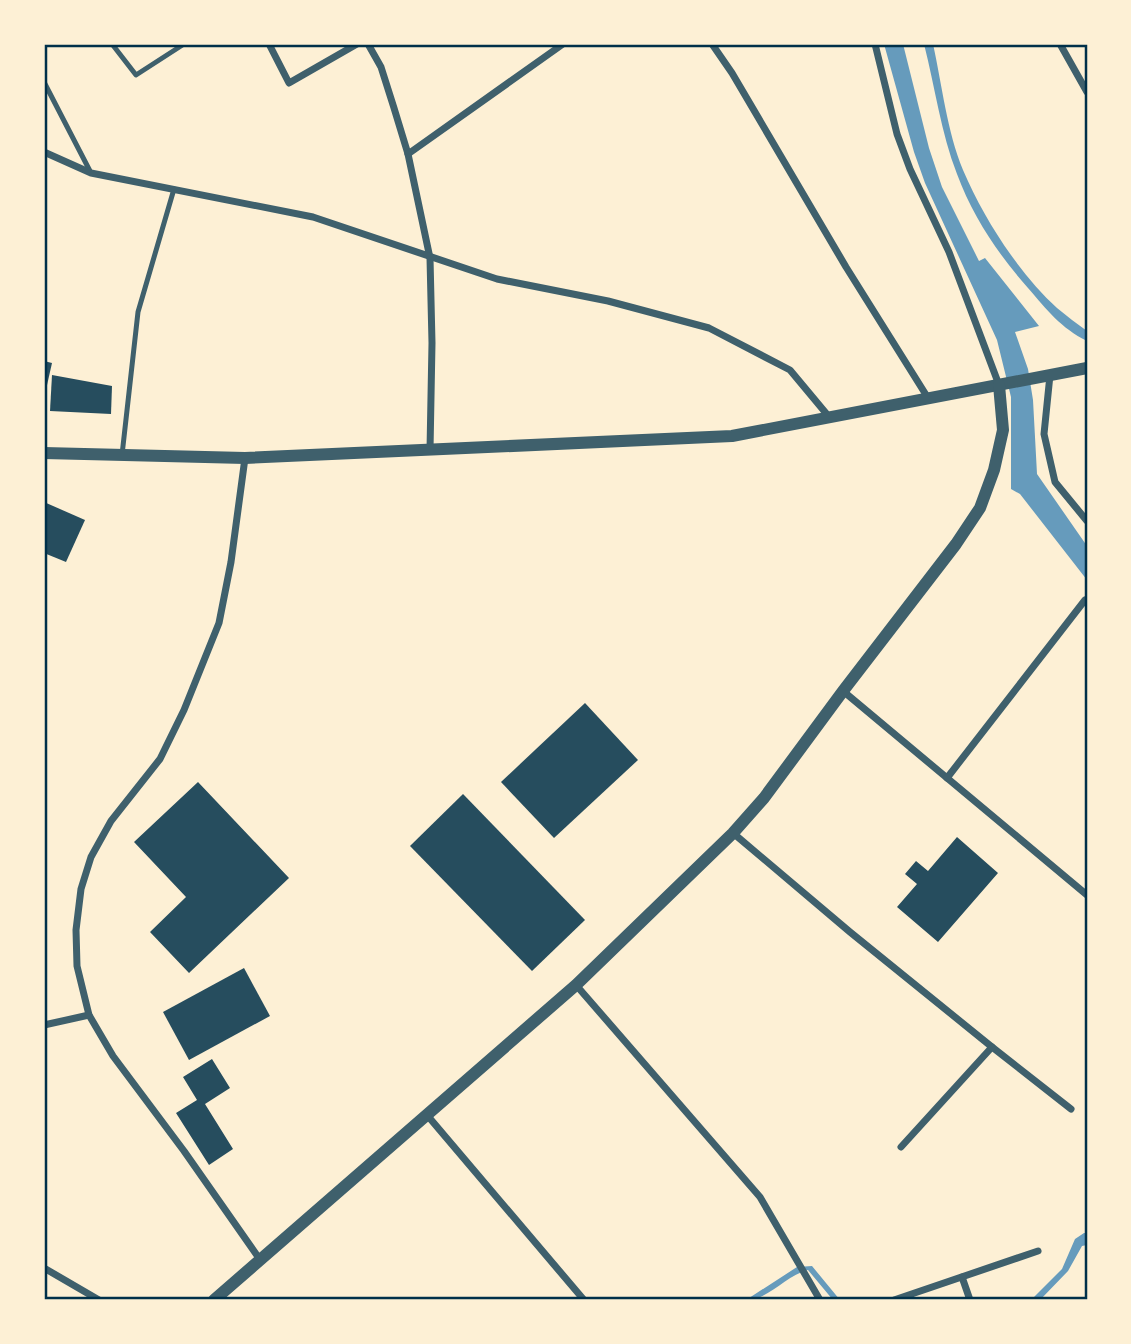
<svg xmlns="http://www.w3.org/2000/svg" width="1131" height="1344" font-family="Lato,sans-serif">
  <style>
    .water { fill: #669bbc }
    .building { fill: #264d5e }
    .lines { fill: none; stroke-linecap: round; stroke-linejoin: round }
    .service { stroke: #3f606c; stroke-width: 5 }
    .minor { stroke: #3f606c; stroke-width: 7 }
    .tertiary { stroke: #3f606c; stroke-width: 12 }
    .neatline { fill: none; stroke: #003049; stroke-width: 2.5 }
  </style>
  <rect width="100%" height="100%" fill="#fdf0d5"/>
  <g class="water">
    <polygon points="884,44 903,44 929,148 942,187 979,261 985,258 1039,326 1015,332 1028,369 1033,400 1037,474 1087,546 1087,580 1020,494 1011,489 1011,397 997,340 925,183 914,152"/>
    <path d="M924,44H933C942,85 947,131 963,170C984,219 1018,272 1057,308C1067,316 1077,324 1087,331V341C1061,328 1047,310 1028,288C998,254 973,217 957,174C941,133 935,87 924,44Z"/>
    <polygon points="1084,1233 1087,1233 1087,1245 1082,1246 1068,1271 1040,1300 1031,1300 1062,1269 1075,1239"/>
    <path d="M812,1266L840,1300H833L808,1270C786,1275 769,1300 746,1300L797,1267Z"/>
  </g>
  <g class="building">
    <polygon points="44,361 52,363 45,394 44,394"/>
    <polygon points="52,375 112,386 111,414 50,411"/>
    <polygon points="44,502 85,520 66,562 44,553"/>
    <polygon points="585,703 638,760 554,838 501,782"/>
    <polygon points="198,782 289,878 189,973 150,932 186,897 134,842"/>
    <polygon points="463,794 585,920 532,971 410,846"/>
    <polygon points="957,837 998,873 938,942 897,907 917,884 905,874 916,861 928,871"/>
    <polygon points="244,968 270,1016 189,1060 163,1012"/>
    <polygon points="212,1059 230,1088 205,1104 233,1149 209,1165 176,1113 197,1100 183,1077"/>
  </g>
  <g class="lines">
    <g class="service">
      <polyline points="112,44 136,75 184,44"/>
      <polyline points="44,82 91,173"/>
      <polyline points="122,455 138,312 174,189"/>
    </g>
    <g class="minor">
      <polyline points="269,44 289,83 357,44"/>
      <polyline points="368,44 381,67 394,108 408,154 430,258 432,343 430,450"/>
      <polyline points="712,44 732,73 846,267 928,398"/>
      <polyline points="875,44 897,134 910,169 949,252 999,385"/>
      <polyline points="1060,44 1087,92"/>
      <polyline points="44,152 91,173 313,217 497,279 608,301 709,328 790,370 830,418"/>
      <polyline points="408,154 563,44"/>
      <polyline points="1050,375 1044,434 1055,482 1087,521"/>
      <polyline points="245,458 231,562 219,623 184,710 160,759 111,821 91,857 81,889 76,930 77,966 89,1015 113,1056 184,1151 261,1261"/>
      <polyline points="843,691 1087,895"/>
      <polyline points="947,778 1085,600"/>
      <polyline points="733,833 850,932 992,1047 901,1147"/>
      <polyline points="576,985 760,1197 820,1300"/>
      <polyline points="44,1025 89,1015"/>
      <polyline points="992,1047 1071,1109"/>
      <polyline points="427,1115 584,1300"/>
      <polyline points="44,1268 99,1300"/>
      <polyline points="962,1277 970,1300"/>
      <polyline points="894,1300 1038,1251"/>
    </g>
    <g class="tertiary">
      <polyline points="44,453 245,458 732,436 1087,368"/>
      <polyline points="214,1300 576,985 733,833 764,798 843,691 956,544 980,508 994,470 1003,430 999,385"/>
    </g>
  </g>
  <rect width="1131" height="1344" fill="none" stroke="#fdf0d5" stroke-width="91"/>
  <rect x="46" y="46" width="1040" height="1252" class="neatline"/>
</svg>
